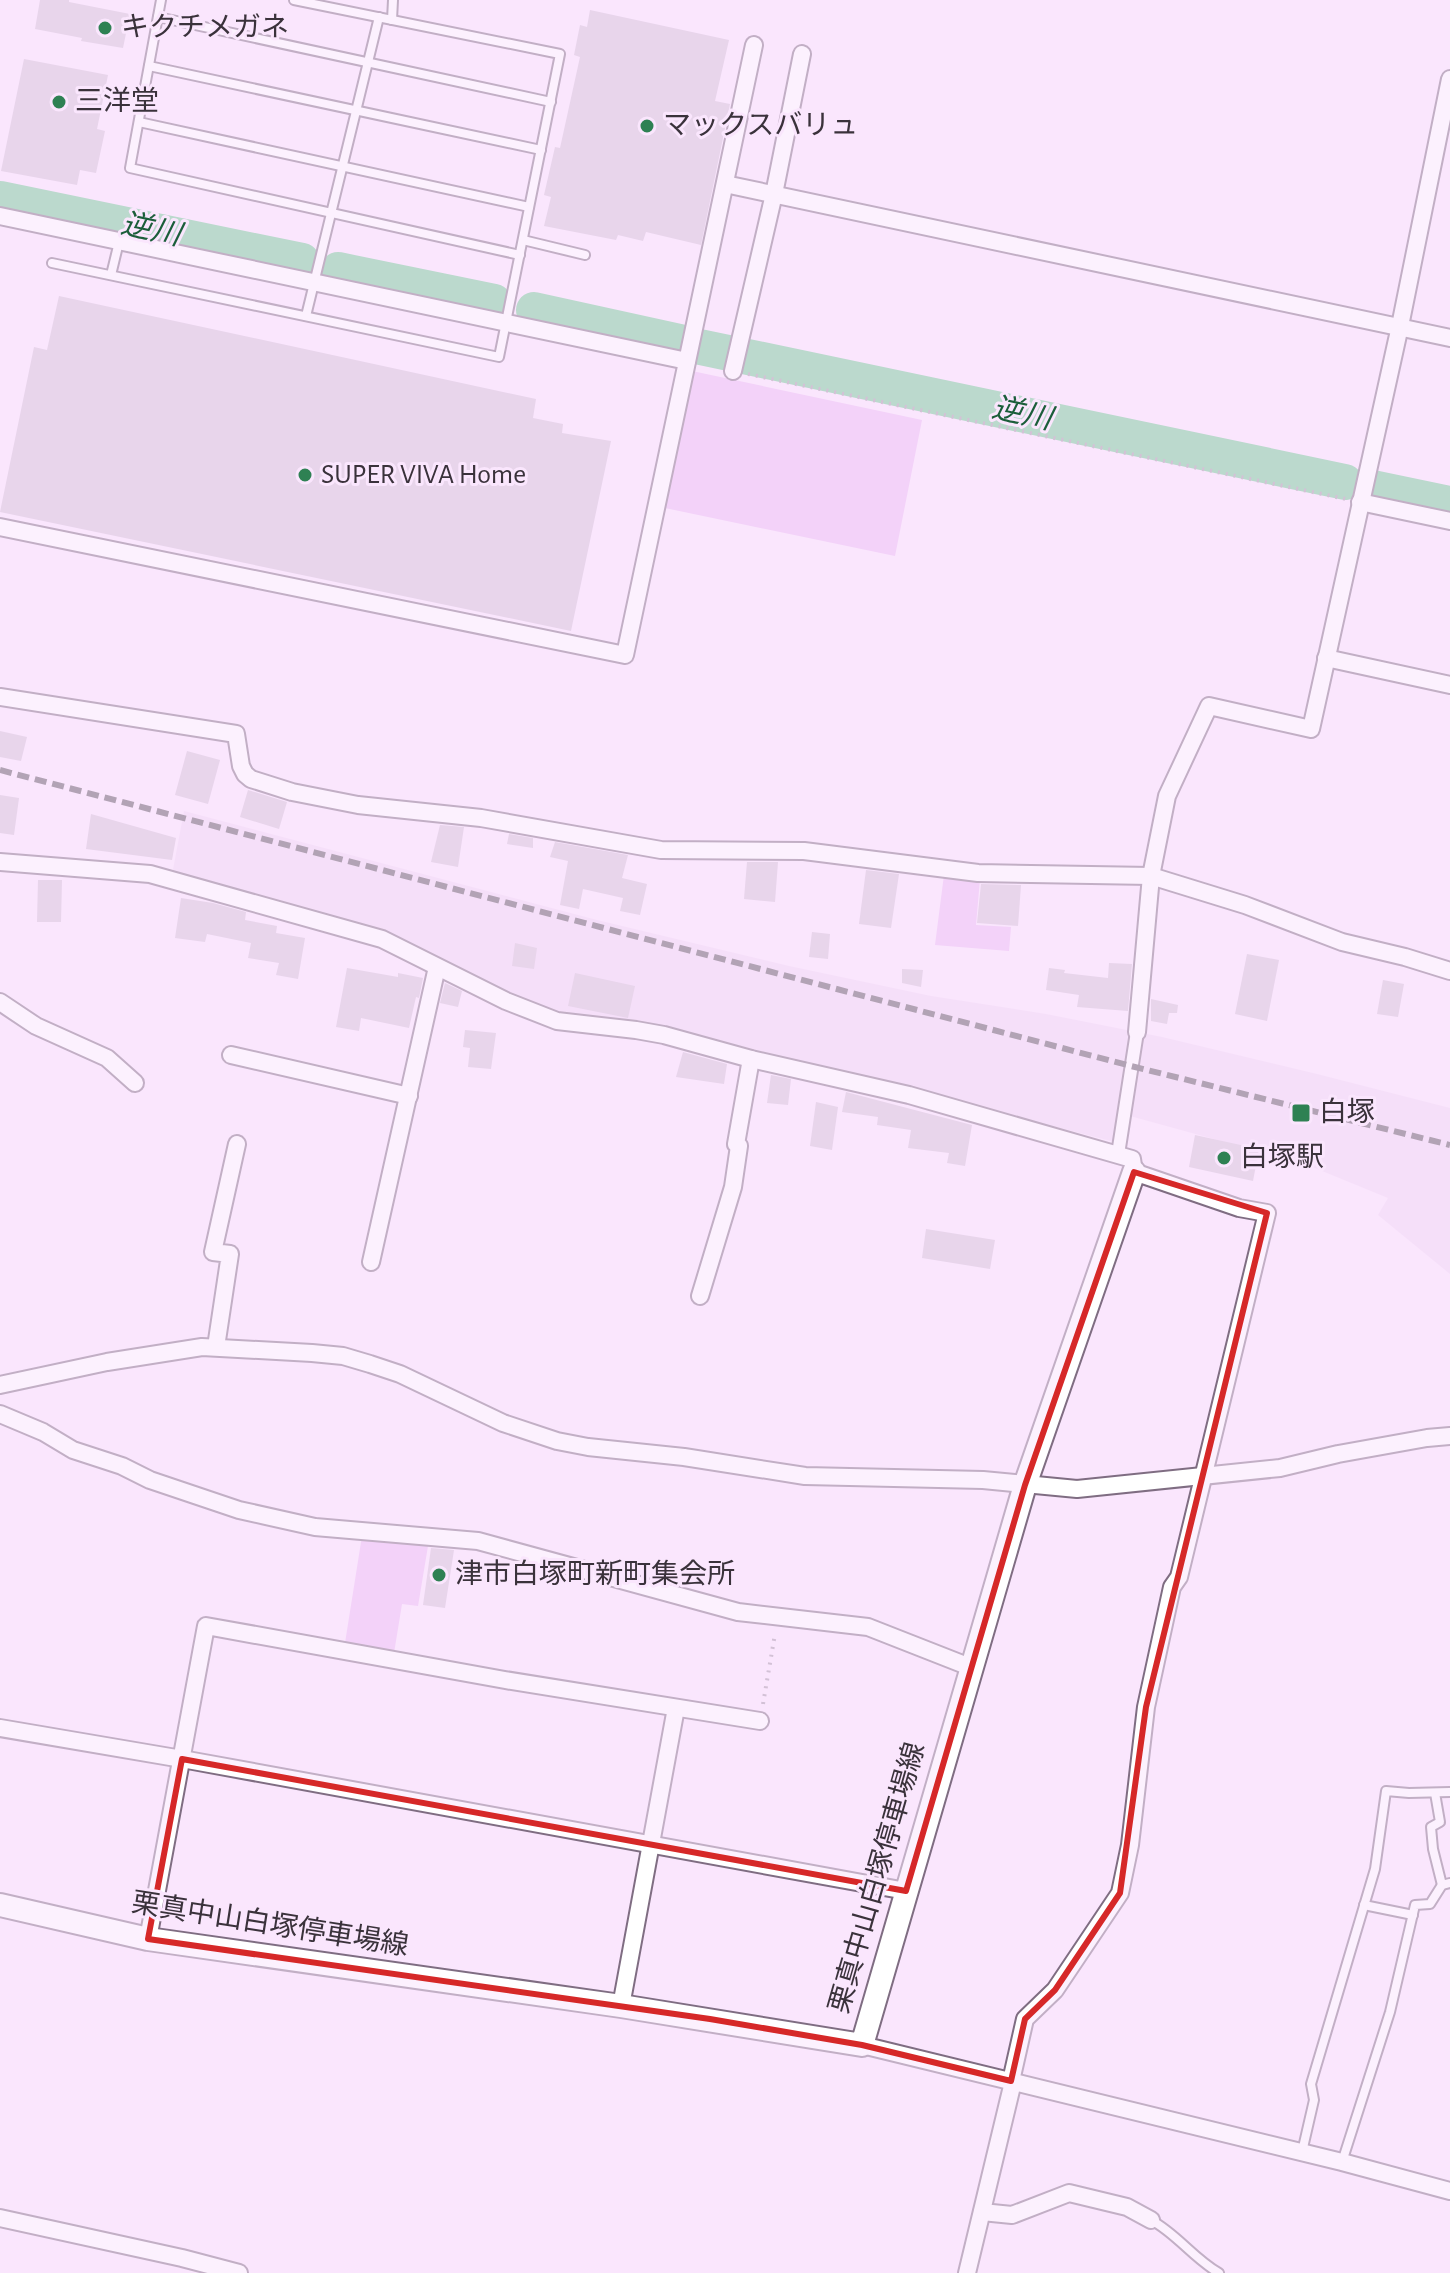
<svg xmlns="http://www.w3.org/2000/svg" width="1450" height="2273" font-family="'Alegreya Sans','Noto Sans JP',sans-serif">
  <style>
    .built { fill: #f0d7f4 }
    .green { fill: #ebbaf3 }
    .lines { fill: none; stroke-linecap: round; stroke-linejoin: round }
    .river { stroke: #6fc992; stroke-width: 36 }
    .building { fill: #d3c0d6 }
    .service-casing { stroke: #7f6d82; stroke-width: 12 }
    .pedestrian-casing { stroke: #7f6d82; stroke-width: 16 }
    .minor-casing { stroke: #7f6d82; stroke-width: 20 }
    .secondary-casing { stroke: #7f6d82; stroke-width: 26 }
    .path { stroke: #a596a7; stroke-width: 4; stroke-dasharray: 2 6; stroke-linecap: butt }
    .service { stroke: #fff; stroke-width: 8 }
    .pedestrian { stroke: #fff; stroke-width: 12 }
    .minor { stroke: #fff; stroke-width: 16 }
    .secondary { stroke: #fff; stroke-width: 22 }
    .rail { stroke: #5c525d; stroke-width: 6; stroke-dasharray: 12 6; stroke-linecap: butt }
    .marked { fill: none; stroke: #d62828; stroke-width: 6; stroke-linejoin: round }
    .poi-dot { fill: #2e8153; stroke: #fae6fd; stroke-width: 3 }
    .labels { text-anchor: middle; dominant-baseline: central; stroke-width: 6; stroke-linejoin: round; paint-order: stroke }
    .poi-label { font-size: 28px; fill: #3a323b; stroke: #fae6fd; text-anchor: start }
    .street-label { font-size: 28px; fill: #3a323b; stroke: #fae6fd }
    .water-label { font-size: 30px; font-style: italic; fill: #1b5e3a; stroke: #fae6fd }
  </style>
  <rect width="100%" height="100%" fill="#fae6fd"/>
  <polygon class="built" points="184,811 597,920 789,966 931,996 1046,1014 1162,1037 1317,1074 1450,1108 1450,1274 1378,1215 1388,1198 1305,1164 1130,1116 1115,1142 670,1028 563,1016 508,997 439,964 172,875"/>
  <g class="green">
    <polygon points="692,371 922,420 895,556 665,508"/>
    <polygon points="944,875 980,879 976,925 1011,927 1009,951 935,945"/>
    <polygon points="362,1536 429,1540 418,1606 402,1604 394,1653 345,1643"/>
  </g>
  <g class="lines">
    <g class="river">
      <polyline points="0,199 302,261"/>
      <polyline points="338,270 494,302"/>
      <polyline points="534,310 680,342"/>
      <polyline points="700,347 1345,482"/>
      <polyline points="1372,488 1450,504"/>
    </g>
  </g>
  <g class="building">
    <polygon points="40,0 69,0 69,2 130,14 123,48 81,41 82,38 35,29"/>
    <polygon points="590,10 729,40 715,101 730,104 701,245 646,232 643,241 618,235 616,240 544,226 551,197 544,195 555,147 560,148 580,57 574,55 580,25 587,27"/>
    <polygon points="24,59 108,75 97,129 105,131 96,173 80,170 77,185 1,171"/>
    <polygon points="59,296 536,399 533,418 563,424 562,433 611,441 571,631 0,512 34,347 47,350"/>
    <polygon points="0,731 27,737 21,761 0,757"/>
    <polygon points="187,751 220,760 208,804 175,795"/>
    <polygon points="248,790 287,802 279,829 240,817"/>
    <polygon points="0,795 19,798 14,835 0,833"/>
    <polygon points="91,814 176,838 172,860 86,849"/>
    <polygon points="440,825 464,827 458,867 431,862"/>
    <polygon points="509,834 533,838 533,848 507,844"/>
    <polygon points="555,842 628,855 622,878 647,884 640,915 620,911 623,898 583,889 579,909 560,905 568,861 550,857"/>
    <polygon points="747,862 778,862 775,902 744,899"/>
    <polygon points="866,870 899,874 891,928 859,924"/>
    <polygon points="38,880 62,880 61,922 37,922"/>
    <polygon points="981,884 1021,885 1018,926 977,923"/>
    <polygon points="181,898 213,903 246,912 245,920 277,926 276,933 305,938 298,979 276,975 279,963 248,958 251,943 207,934 205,942 175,938"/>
    <polygon points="812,932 830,934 828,959 809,957"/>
    <polygon points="515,943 537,948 534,969 512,966"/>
    <polygon points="1247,954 1279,960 1267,1021 1235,1014"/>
    <polygon points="1109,963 1132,964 1128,1011 1077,1007 1079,995 1046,990 1049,968 1065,970 1064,973 1108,978"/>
    <polygon points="347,968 398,977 398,973 423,978 419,998 416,997 409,1028 361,1018 359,1031 336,1027"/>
    <polygon points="902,969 923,970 921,987 902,983"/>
    <polygon points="575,973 635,986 628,1018 568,1006"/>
    <polygon points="1383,980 1404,984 1398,1017 1377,1014"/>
    <polygon points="445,983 462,991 458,1007 440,1003"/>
    <polygon points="1151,999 1178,1005 1177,1013 1169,1013 1167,1024 1151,1021"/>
    <polygon points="465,1030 496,1033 491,1069 468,1067 470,1048 463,1047"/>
    <polygon points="683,1052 727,1064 724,1084 676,1077"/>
    <polygon points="771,1075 791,1079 788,1105 767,1103"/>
    <polygon points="846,1092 972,1125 965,1166 947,1163 949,1153 908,1148 911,1130 877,1125 878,1117 842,1112"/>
    <polygon points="816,1102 838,1107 832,1150 810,1146"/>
    <polygon points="1195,1135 1259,1149 1253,1181 1189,1167"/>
    <polygon points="926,1229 995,1240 990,1269 922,1258"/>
    <polygon points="431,1548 454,1550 445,1608 423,1605"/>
  </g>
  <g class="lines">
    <defs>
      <g id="service">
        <polyline points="161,0 130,168 520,255"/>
        <polyline points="158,17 551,102"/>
        <polyline points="392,20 393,0"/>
        <polyline points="149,66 541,150"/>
        <polyline points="139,122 529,207"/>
        <polyline points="523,240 585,255"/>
        <polyline points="52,263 499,357 560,54 294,0"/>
        <polyline points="111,275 119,242"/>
        <polyline points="306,316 379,17"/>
        <polyline points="1435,1793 1440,1822 1431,1827 1433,1849 1442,1885"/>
        <polyline points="1364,1905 1413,1915"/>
        <polyline points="1302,2152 1314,2100 1311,2084 1375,1869 1386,1791 1409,1793 1450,1792"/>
        <polyline points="1342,2162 1390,2012 1415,1905 1430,1904 1442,1885 1450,1883"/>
        <path d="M1151,2220C1177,2234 1193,2258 1219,2273"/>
      </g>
      <polyline id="pedestrian" points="1118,1154 1137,1032"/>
      <g id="minor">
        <polyline points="725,184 1450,338"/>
        <polyline points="0,216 687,361"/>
        <polyline points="733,371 774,194 802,54"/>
        <polyline points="1360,502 1450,521"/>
        <polyline points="0,527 625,655 754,45"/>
        <polyline points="1326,658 1450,685"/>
        <polyline points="0,697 236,734 241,766 245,774 251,779 292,792 358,805 481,818 661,850 804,851 978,873 1151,876 1245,905 1342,942 1405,957 1450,971"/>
        <polyline points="0,862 150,874 382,939 506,1001 557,1021 636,1030 664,1035 751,1059 909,1095 1132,1159 1134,1172 1239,1208 1267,1213 1179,1577 1172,1587 1146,1707 1130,1845 1120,1893 1055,1990 1025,2019 1011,2081"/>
        <polyline points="0,1002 36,1026 107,1058 135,1083"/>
        <polyline points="1137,1032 1151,876 1167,796 1209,706 1311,729 1400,326 1450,79"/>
        <polyline points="231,1055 409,1096"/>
        <polyline points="371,1262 437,967"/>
        <polyline points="700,1296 733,1187 739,1146 736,1144 751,1059"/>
        <polyline points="216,1347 230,1254 213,1252 237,1144"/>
        <polyline points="0,1385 107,1362 202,1347 312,1353 343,1356 370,1364 400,1374 503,1423 557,1441 588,1447 684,1457 805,1476 983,1480 1077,1489 1280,1468 1338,1454 1427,1438 1450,1436"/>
        <polyline points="0,1414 43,1432 73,1450 122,1466 150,1480 239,1510 315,1527 478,1541 738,1612 868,1627 970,1667"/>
        <polyline points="0,1728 182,1759 906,1891"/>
        <polyline points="148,1939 206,1626 505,1680 760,1721"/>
        <polyline points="621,2006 676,1708"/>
        <polyline points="862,2045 1342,2162 1450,2191"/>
        <polyline points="982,2212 1012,2215 1069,2193 1127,2207 1151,2220"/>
        <polyline points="0,2218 182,2258 239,2273"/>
        <polyline points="967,2273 1013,2082"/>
      </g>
      <polyline id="secondary" points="0,1905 148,1939 621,2006 862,2045 1025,1485 1134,1172"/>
    </defs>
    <use href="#service" class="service-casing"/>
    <use href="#pedestrian" class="pedestrian-casing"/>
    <use href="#minor" class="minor-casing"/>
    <use href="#secondary" class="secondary-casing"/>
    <g class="path">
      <polyline points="748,374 1346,499"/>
      <polyline points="763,1704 775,1634"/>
    </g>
    <use href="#service" class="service"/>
    <use href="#pedestrian" class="pedestrian"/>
    <use href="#minor" class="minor"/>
    <use href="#secondary" class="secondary"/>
    <polyline class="rail" points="0,770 1131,1066 1450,1145"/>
  </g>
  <path d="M0 0H1450V2273H0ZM1134,1172L1267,1213L1146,1707L1120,1893L1055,1990L1025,2019L1011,2081L862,2045L710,2019L148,1939L182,1759L906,1891L1025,1485Z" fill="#fae6fd" fill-opacity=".55" fill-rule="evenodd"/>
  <path class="marked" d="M1134,1172L1267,1213L1146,1707L1120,1893L1055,1990L1025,2019L1011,2081L862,2045L710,2019L148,1939L182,1759L906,1891L1025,1485Z"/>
  <g class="poi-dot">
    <circle cx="105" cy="28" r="8"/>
    <circle cx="59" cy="102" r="8"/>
    <circle cx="647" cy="126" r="8"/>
    <circle cx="305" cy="475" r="8"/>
    <rect x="1291" y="1103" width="20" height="20" rx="4"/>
    <circle cx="1224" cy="1158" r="8"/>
    <circle cx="439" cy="1575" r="8"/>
  </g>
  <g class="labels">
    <g class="poi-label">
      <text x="121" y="28">キクチメガネ</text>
      <text x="75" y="102">三洋堂</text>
      <text x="663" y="126">マックスバリュ</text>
      <text x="321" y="475">SUPER VIVA Home</text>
      <text x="1319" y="1113">白塚</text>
      <text x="1240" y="1158">白塚駅</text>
      <text x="455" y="1575">津市白塚町新町集会所</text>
    </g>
    <g class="street-label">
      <text transform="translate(878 1878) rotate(-74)">栗真中山白塚停車場線</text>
      <text transform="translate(270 1925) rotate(9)">栗真中山白塚停車場線</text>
    </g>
    <g class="water-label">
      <text transform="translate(151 230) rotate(12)">逆川</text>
      <text transform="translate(1022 414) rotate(12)">逆川</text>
    </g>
  </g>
</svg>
